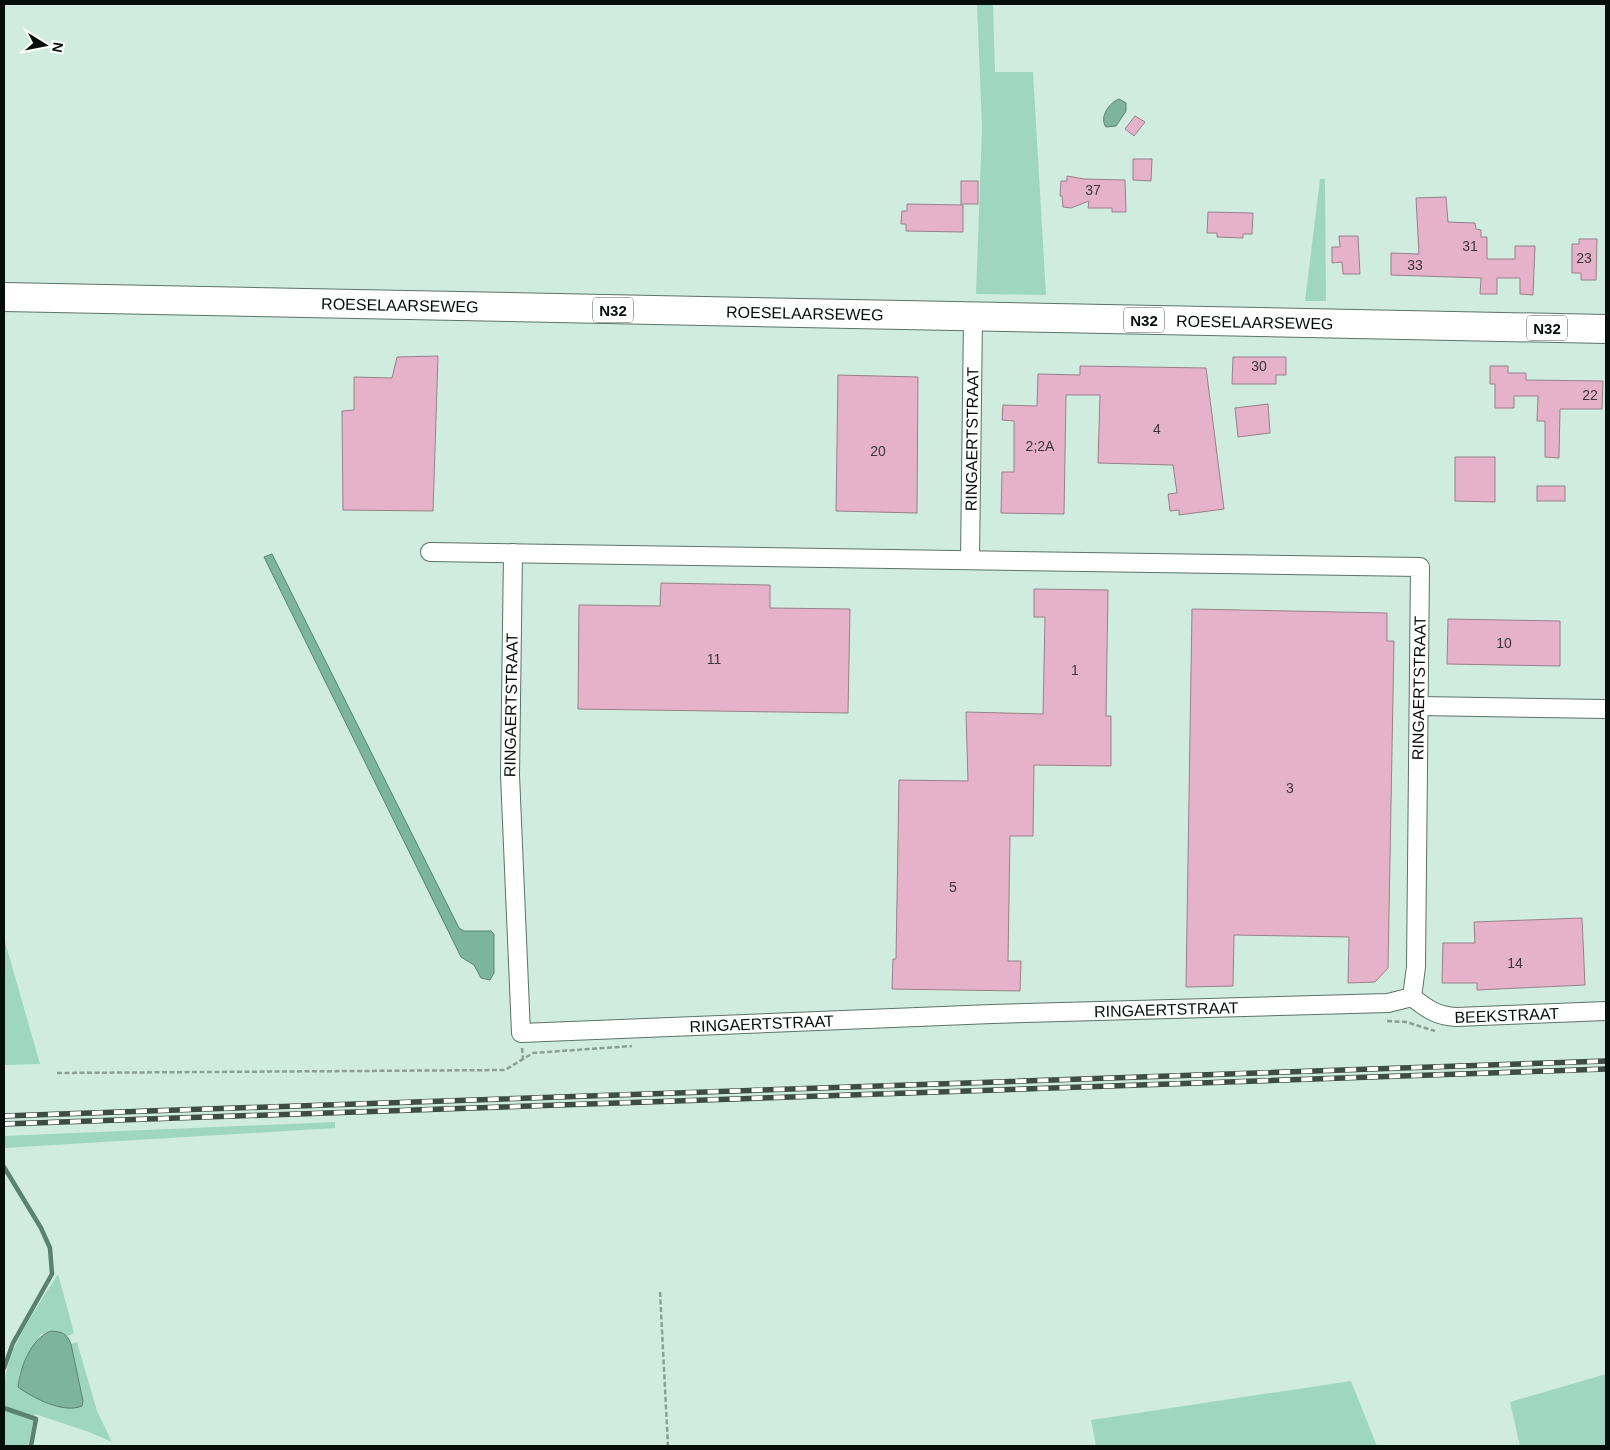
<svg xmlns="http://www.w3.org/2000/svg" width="1610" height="1450" font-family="Arial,sans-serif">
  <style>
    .green { fill: #9fd6c1 }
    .water { fill: #7db49f; stroke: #598273 }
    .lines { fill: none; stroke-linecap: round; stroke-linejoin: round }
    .stream { stroke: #598273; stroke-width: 4.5 }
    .building { fill: #e5b2c9; stroke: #98808a }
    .minor-casing { stroke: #5b7369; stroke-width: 20 }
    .primary-casing { stroke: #5b7369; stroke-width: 30 }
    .path { stroke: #8a9f96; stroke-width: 2.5; stroke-dasharray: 5 2.5; stroke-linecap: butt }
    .minor { stroke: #fff; stroke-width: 18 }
    .primary { stroke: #fff; stroke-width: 28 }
    .rail-casing { stroke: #3e4c46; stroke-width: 5.5 }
    .rail { stroke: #fff; stroke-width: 4; stroke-dasharray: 11; stroke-linecap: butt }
    .labels { text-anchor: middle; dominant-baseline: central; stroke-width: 4; stroke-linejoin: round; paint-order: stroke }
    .number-label { font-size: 14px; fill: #3e373a }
    .shield { fill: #fff; stroke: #515654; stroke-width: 1 }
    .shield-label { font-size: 15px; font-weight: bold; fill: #060e0b }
    .street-label { font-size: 16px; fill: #060e0b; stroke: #fff }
  </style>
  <rect width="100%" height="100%" fill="#d0ece0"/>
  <g class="green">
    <polygon points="977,4 993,4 995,72 1033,72 1046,295 976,294 982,128"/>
    <polygon points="1320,179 1325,179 1326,301 1305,301"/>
    <polygon points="4,938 40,1064 4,1065"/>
    <polygon points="335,1122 335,1128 4,1148 4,1136"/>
    <path d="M58,1274L74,1333L68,1336L61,1332L41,1334L19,1374L18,1387L83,1401L71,1344L77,1342L97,1411L112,1442L89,1432L35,1414L28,1446H4C4,1421 1,1394 7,1369C13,1342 42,1299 58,1274Z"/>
    <polygon points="1606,1374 1606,1446 1520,1446 1510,1402"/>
    <polygon points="1351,1381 1377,1446 1096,1446 1091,1420"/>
  </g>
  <g class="water">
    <path d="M1119,99L1126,103V111L1116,126L1106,127C1099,117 1109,103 1119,99Z"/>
    <polygon points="272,554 459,928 464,931 491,931 494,934 494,973 490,980 481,978 474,965 461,957 264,557"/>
    <path d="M51,1331C62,1332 67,1333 71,1344L83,1401L82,1406C64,1414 33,1398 18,1387C20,1368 31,1338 51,1331Z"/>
  </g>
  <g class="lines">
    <g class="stream">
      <polyline points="4,1167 41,1228 50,1248 52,1274 13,1343 4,1368"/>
      <polyline points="4,1408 36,1419 31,1446"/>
    </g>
  </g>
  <g class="building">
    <polygon points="1135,116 1145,122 1134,136 1125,129"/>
    <polygon points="1133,159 1152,159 1151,181 1133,180"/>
    <polygon points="1067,176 1084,179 1125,180 1126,212 1112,212 1112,208 1088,208 1089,201 1071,208 1063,207 1062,196 1060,196 1061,181 1067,181"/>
    <rect x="961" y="181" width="17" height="23"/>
    <polygon points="1446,197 1448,222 1475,223 1476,229 1481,230 1481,237 1487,237 1487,259 1515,259 1515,246 1535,246 1533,295 1520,294 1520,278 1497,278 1497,294 1480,294 1481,278 1391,275 1391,253 1419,254 1416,198"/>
    <polygon points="907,204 963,205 963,232 906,231 906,224 901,224 902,211 907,211"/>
    <polygon points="1208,212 1253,213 1252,234 1243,234 1243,238 1217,237 1217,233 1207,233"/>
    <polygon points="1339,236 1358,236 1360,274 1343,274 1342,262 1332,263 1332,247 1340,247"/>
    <polygon points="1579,239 1597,239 1596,280 1581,280 1581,273 1572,273 1572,244 1579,244"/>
    <polygon points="438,356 433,511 343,510 342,411 354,410 354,377 392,378 397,357"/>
    <polygon points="1233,357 1286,357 1286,375 1276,375 1276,384 1232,384"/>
    <polygon points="1080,366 1206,368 1224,509 1179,515 1179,510 1170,511 1168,494 1177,493 1173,465 1098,463 1100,395 1066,395 1064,514 1001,513 1002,472 1014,472 1014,421 1002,420 1003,405 1037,406 1038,374 1080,375"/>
    <polygon points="1490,366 1508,366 1508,373 1526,373 1526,380 1603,381 1602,409 1560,409 1559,458 1545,457 1545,421 1537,421 1538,396 1514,396 1514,408 1495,408 1495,384 1490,384"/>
    <polygon points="838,375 918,377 917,513 836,511"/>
    <polygon points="1268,404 1270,433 1238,437 1235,408"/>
    <polygon points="1455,457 1495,457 1495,502 1455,501"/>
    <rect x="1537" y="486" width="28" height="15"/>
    <polygon points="661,583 770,585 770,608 850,609 848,713 578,709 579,605 660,606"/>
    <polygon points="1034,589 1108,590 1106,716 1111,716 1111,766 1034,765 1033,836 1010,836 1008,961 1021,961 1020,991 892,989 893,959 896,959 899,780 968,781 966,712 1043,714 1045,617 1034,617"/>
    <polygon points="1192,609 1387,613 1387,641 1394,641 1388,968 1375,982 1348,983 1349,937 1234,935 1233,986 1186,987"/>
    <polygon points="1448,619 1560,621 1560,666 1447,664"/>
    <polygon points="1582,918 1585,985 1477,990 1477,983 1442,983 1443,943 1475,943 1474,922"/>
  </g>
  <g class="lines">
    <defs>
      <g id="minor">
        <polyline points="430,552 1420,567 1416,967 1412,997"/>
        <path id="s1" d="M513,553L510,775L521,1033L992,1014L1388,1003L1412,997"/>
        <path id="s2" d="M970,560L973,317"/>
        <polyline points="1419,706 1606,709"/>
        <path id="s3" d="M1412,997C1427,1009 1437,1016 1456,1017L1606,1011"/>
      </g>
      <g id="primary">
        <path id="s4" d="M4,297L1606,329"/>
      </g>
    </defs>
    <use href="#minor" class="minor-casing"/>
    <use href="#primary" class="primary-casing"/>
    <g class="path">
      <polyline points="1387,1021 1406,1022 1435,1031"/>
      <polyline points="522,1048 523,1059"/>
      <polyline points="57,1073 505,1070 533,1053 632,1046"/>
      <polyline points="660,1292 668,1446"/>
    </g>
    <use href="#minor" class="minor"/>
    <use href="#primary" class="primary"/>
    <defs>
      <g id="rail">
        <polyline points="4,1116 1606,1061"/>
        <polyline points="4,1124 1606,1069"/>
      </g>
    </defs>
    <use href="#rail" class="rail-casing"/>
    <use href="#rail" class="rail"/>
  </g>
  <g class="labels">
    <g class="number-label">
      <text x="1093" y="190">37</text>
      <text x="1470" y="246">31</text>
      <text x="1584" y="258">23</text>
      <text x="1415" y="265">33</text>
      <text x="1259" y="366">30</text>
      <text x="1590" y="395">22</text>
      <text x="1157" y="429">4</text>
      <text x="1040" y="446">2;2A</text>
      <text x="878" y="451">20</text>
      <text x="1504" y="643">10</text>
      <text x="714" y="659">11</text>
      <text x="1075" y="670">1</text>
      <text x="1290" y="788">3</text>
      <text x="953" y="887">5</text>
      <text x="1515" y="963">14</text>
    </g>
    <g class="shield">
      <rect x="593" y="297.5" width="40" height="25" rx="4"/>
      <rect x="1124" y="307.5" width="40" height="25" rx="4"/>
      <rect x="1527" y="315.5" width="40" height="25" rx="4"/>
    </g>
    <g class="shield-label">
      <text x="613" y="310">N32</text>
      <text x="1144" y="320">N32</text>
      <text x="1547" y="328">N32</text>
    </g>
    <g class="street-label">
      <text stroke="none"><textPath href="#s4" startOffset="396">ROESELAARSEWEG</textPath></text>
      <text stroke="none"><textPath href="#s4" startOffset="801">ROESELAARSEWEG</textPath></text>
      <text stroke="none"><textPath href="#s4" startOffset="1251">ROESELAARSEWEG</textPath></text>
      <text stroke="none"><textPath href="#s2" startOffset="121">RINGAERTSTRAAT</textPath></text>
      <text transform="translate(1419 688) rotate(-89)">RINGAERTSTRAAT</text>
      <text transform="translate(511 705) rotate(-89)">RINGAERTSTRAAT</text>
      <text stroke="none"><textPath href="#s1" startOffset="1126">RINGAERTSTRAAT</textPath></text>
      <text stroke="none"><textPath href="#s3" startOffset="100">BEEKSTRAAT</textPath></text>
      <text stroke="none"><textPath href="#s1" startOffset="721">RINGAERTSTRAAT</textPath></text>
    </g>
  </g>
  <rect width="1610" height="1450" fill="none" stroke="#060e0b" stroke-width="10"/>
  <g transform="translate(45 45) rotate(100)" stroke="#ffffff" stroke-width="4" paint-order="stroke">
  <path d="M0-4L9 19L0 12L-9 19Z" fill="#060e0b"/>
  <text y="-8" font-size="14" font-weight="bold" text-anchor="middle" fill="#060e0b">N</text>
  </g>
</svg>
